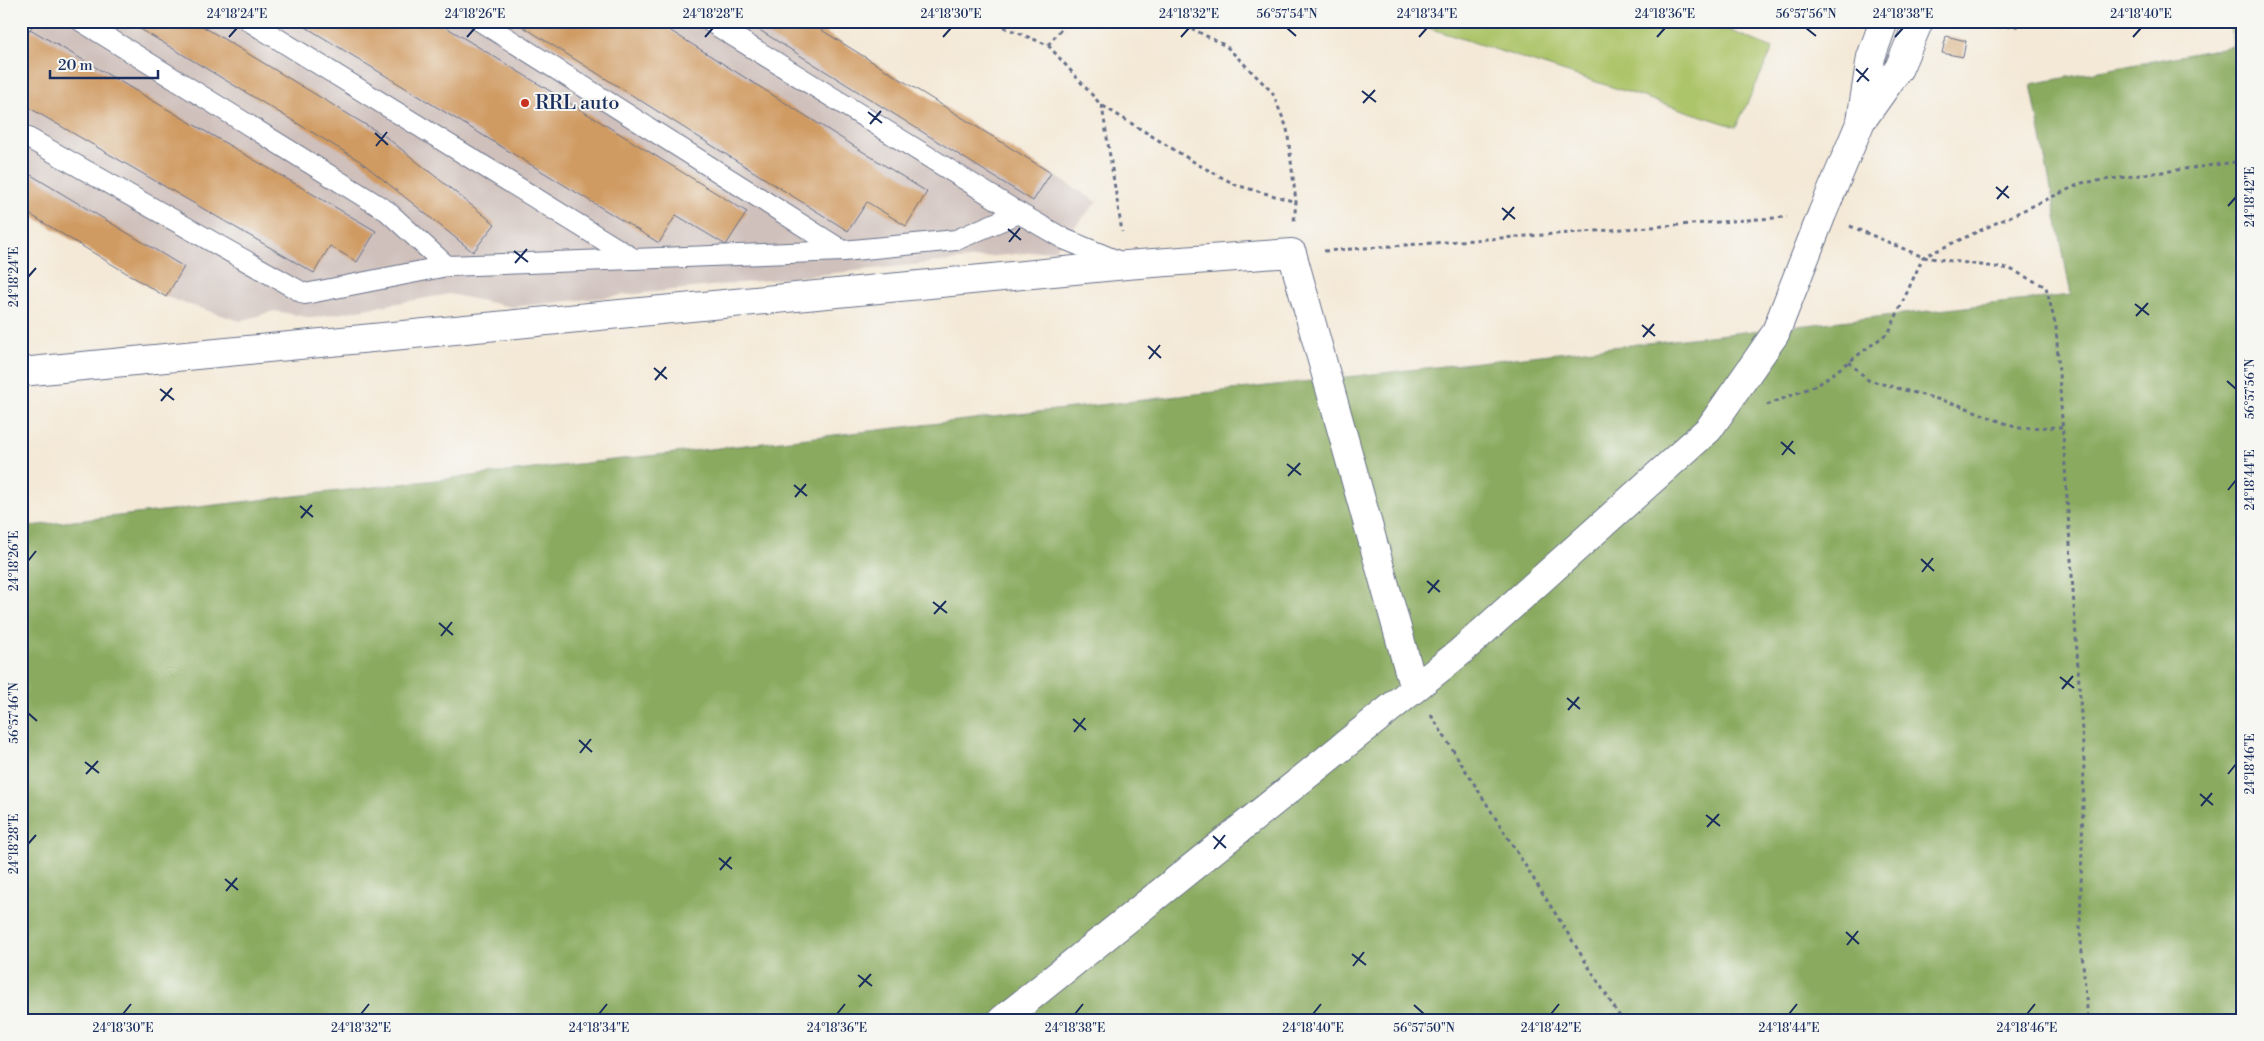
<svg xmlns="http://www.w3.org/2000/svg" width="2264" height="1041" font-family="'Libre Bodoni',serif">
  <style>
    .industrial { fill: #cfc0bb }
    .green { fill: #adc56a; stroke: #647a64 }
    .forest { fill: #8aaa5e; stroke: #526c5e }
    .building { fill: #d09b63 }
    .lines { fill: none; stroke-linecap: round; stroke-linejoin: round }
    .lane-casing { stroke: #677088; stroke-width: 22 }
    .street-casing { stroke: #677088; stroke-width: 30 }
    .path { stroke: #677088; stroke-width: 3; stroke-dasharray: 4 4; stroke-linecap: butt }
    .lane { stroke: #fff; stroke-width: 20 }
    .street { stroke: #fff; stroke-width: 28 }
    .ticks { fill: none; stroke: #1b2f5e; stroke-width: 2 }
    .poi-dot { fill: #c8321e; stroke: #f6f6f2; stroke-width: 2 }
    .labels { text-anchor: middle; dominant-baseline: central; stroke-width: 4; stroke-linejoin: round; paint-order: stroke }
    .poi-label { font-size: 20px; fill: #1b2f5e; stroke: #f6f6f2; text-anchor: start }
    .neatline { fill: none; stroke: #1b2f5e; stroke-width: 2 }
    .ticks-label { font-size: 12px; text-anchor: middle; fill: #1b2f5e }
  </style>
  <rect width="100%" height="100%" fill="#f6f6f2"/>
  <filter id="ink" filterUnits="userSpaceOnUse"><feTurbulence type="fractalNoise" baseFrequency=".02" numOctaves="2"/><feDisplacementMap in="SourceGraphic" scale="10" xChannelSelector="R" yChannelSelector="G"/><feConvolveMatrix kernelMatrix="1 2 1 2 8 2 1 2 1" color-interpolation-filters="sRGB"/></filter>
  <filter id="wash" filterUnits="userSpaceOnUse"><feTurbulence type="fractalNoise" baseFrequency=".0096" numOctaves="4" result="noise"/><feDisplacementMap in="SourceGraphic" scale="20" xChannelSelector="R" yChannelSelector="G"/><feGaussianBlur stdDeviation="1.12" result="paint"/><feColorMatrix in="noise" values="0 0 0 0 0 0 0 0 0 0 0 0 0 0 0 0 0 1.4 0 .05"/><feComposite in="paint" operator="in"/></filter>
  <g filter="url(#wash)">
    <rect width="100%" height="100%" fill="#f4e9d7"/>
    <polygon class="industrial" points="21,21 807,21 1097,202 1054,250 512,307 449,294 313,318 274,311 240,321 166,297 21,209"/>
    <g class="green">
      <polygon points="1407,21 1706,21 1773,48 1736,127"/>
      <polygon points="2231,21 2243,21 2243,48 2233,50"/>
    </g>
    <polygon class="forest" points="2243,44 2243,1020 21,1020 21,527 2071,295 2031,84"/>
    <g id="blocks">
      <g class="building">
        <polygon points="127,21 194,21 386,137 495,224 473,252 360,161"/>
        <polygon points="296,21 436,21 747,212 726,245 676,215 659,243"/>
        <polygon points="514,21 655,21 927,192 906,226 867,202 848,231"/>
        <polygon points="745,21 807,21 1051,173 1033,201"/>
        <polygon points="30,29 376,231 357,262 330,246 314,273 21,103 21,43"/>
        <polygon points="1946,36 1966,41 1963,57 1942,53"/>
        <polygon points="21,169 184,267 166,297 21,209"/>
      </g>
    </g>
  </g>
  <g filter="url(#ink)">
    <use href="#blocks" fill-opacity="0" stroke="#677088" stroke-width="1"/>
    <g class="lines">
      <defs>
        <g id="lane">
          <polyline points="81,21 387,211 447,266"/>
          <polyline points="249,21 634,259"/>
          <polyline points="480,21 843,251"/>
          <polyline points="21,23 23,21"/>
          <polyline points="21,134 305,294 447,266 843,251 956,240 1019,213 709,21"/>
          <polyline points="1019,213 1064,239 1125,264"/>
        </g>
        <g id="street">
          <polyline points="1865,116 1899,68 1919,21"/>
          <polyline points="21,372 1126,265 1292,253 1414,689"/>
          <polyline points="1002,1020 1459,653 1709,429 1775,334 1822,214 1861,121 1871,57 1884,21"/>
        </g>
      </defs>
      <use href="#lane" class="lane-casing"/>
      <use href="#street" class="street-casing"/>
      <g class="path">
        <polyline points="989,21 1048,45 1102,106 1122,232"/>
        <polyline points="1177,21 1226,46 1272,92 1287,128 1296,202 1294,222"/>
        <path d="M1951,22C1982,28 2015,29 2046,21"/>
        <polyline points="1048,45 1068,21"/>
        <polyline points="1103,106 1199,165 1236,185 1296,202"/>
        <polyline points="1850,226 1923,257 2010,269 2046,287 2056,327 2084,761 2080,930 2088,1020"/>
        <polyline points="1324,251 1787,217"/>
        <polyline points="1849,362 1868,380 1959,405 2017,428 2062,427"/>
        <polyline points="1767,405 1819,384 1889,332 1923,257 2082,183 2243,161"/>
        <polyline points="1431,715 1622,1020"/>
      </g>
      <use href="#lane" class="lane"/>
      <use href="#street" class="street"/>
    </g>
  </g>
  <path class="ticks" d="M1287,28L1296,36M1806,28L1816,36M229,37L237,28M467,37L475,28M705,37L713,28M943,37L951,28M1181,37L1189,28M1419,37L1427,28M1657,37L1665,28M1895,37L1903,28M2133,37L2141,28M1856,69L1869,81M1857,82L1868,68M1362,91L1376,102M1363,103L1375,90M868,112L882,123M870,124L881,111M375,133L388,145M376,146L387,132M1996,187L2009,198M1997,199L2008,186M2228,206L2236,197M1502,208L1515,219M1503,220L1514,207M1008,229L1021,240M1009,242L1020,228M514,251L528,262M515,263L527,249M28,277L36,268M2135,304L2149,315M2136,316L2148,303M1642,325L1655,336M1643,337L1654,324M1148,346L1161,358M1149,359L1160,345M654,368L667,379M655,380L666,367M2227,381L2236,389M160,389L174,400M161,401L172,388M1781,442L1795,454M1782,455L1793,441M1287,464L1301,475M1288,476L1300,463M794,485L807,496M2228,490L2236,480M795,497L806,484M300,506L313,517M301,518L312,505M1921,559L1934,571M28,561L36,551M1922,572L1933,558M1427,581L1440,592M1428,593L1439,580M933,602L947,613M934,614L946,601M439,623L453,635M441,636L452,622M2060,677L2074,688M2062,689L2073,676M1567,698L1580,709M1568,710L1579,697M28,713L37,721M1073,719L1086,730M1074,732L1085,718M579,740L592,752M580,753L591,739M85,762L99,773M86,774L98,761M2228,774L2236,764M2200,794L2213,805M2201,806L2212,793M1706,815L1720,826M1707,827L1719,814M1213,836L1226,848M28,844L36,835M1214,849L1225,835M719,858L732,869M720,870L731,857M225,879L238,890M226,891L237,878M1846,932L1859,944M1847,945L1858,931M1352,954L1366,965M1353,966L1364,952M858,975L872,986M859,987L871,974M1414,1005L1424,1014M123,1014L131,1004M361,1014L369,1004M599,1014L607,1004M837,1014L845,1004M1075,1014L1083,1004M1313,1014L1321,1004M1551,1014L1559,1004M1789,1014L1797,1004M2027,1014L2035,1004"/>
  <circle class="poi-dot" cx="525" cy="103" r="5"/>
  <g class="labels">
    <g class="poi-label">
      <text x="535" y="103">RRL auto</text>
    </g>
  </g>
  <rect width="2264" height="1041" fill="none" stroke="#f6f6f2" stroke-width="55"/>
  <path d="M50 70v8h108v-8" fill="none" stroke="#1b2f5e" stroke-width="2.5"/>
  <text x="58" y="70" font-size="15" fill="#1b2f5e" stroke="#f6f6f2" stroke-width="4" paint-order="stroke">20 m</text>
  <rect x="28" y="28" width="2208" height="986" class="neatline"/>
  <g class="ticks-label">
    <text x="237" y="18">24°18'24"E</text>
    <text x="475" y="18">24°18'26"E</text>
    <text x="713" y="18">24°18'28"E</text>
    <text x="951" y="18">24°18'30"E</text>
    <text x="1189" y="18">24°18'32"E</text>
    <text x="1287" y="18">56°57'54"N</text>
    <text x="1427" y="18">24°18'34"E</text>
    <text x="1665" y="18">24°18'36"E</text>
    <text x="1806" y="18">56°57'56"N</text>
    <text x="1903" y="18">24°18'38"E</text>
    <text x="2141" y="18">24°18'40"E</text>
    <text transform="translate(2250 197) rotate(-90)" y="4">24°18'42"E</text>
    <text transform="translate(14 277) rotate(-90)" y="4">24°18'24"E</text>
    <text transform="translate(2250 389) rotate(-90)" y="4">56°57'56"N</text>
    <text transform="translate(2250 480) rotate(-90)" y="4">24°18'44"E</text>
    <text transform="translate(14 561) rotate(-90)" y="4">24°18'26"E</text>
    <text transform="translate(14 713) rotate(-90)" y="4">56°57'46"N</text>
    <text transform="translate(2250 764) rotate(-90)" y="4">24°18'46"E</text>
    <text transform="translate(14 844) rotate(-90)" y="4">24°18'28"E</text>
    <text x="123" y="1032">24°18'30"E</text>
    <text x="361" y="1032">24°18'32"E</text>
    <text x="599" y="1032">24°18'34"E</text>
    <text x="837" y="1032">24°18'36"E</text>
    <text x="1075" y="1032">24°18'38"E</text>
    <text x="1313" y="1032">24°18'40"E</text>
    <text x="1424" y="1032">56°57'50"N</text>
    <text x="1551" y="1032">24°18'42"E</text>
    <text x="1789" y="1032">24°18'44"E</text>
    <text x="2027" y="1032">24°18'46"E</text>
  </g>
</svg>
